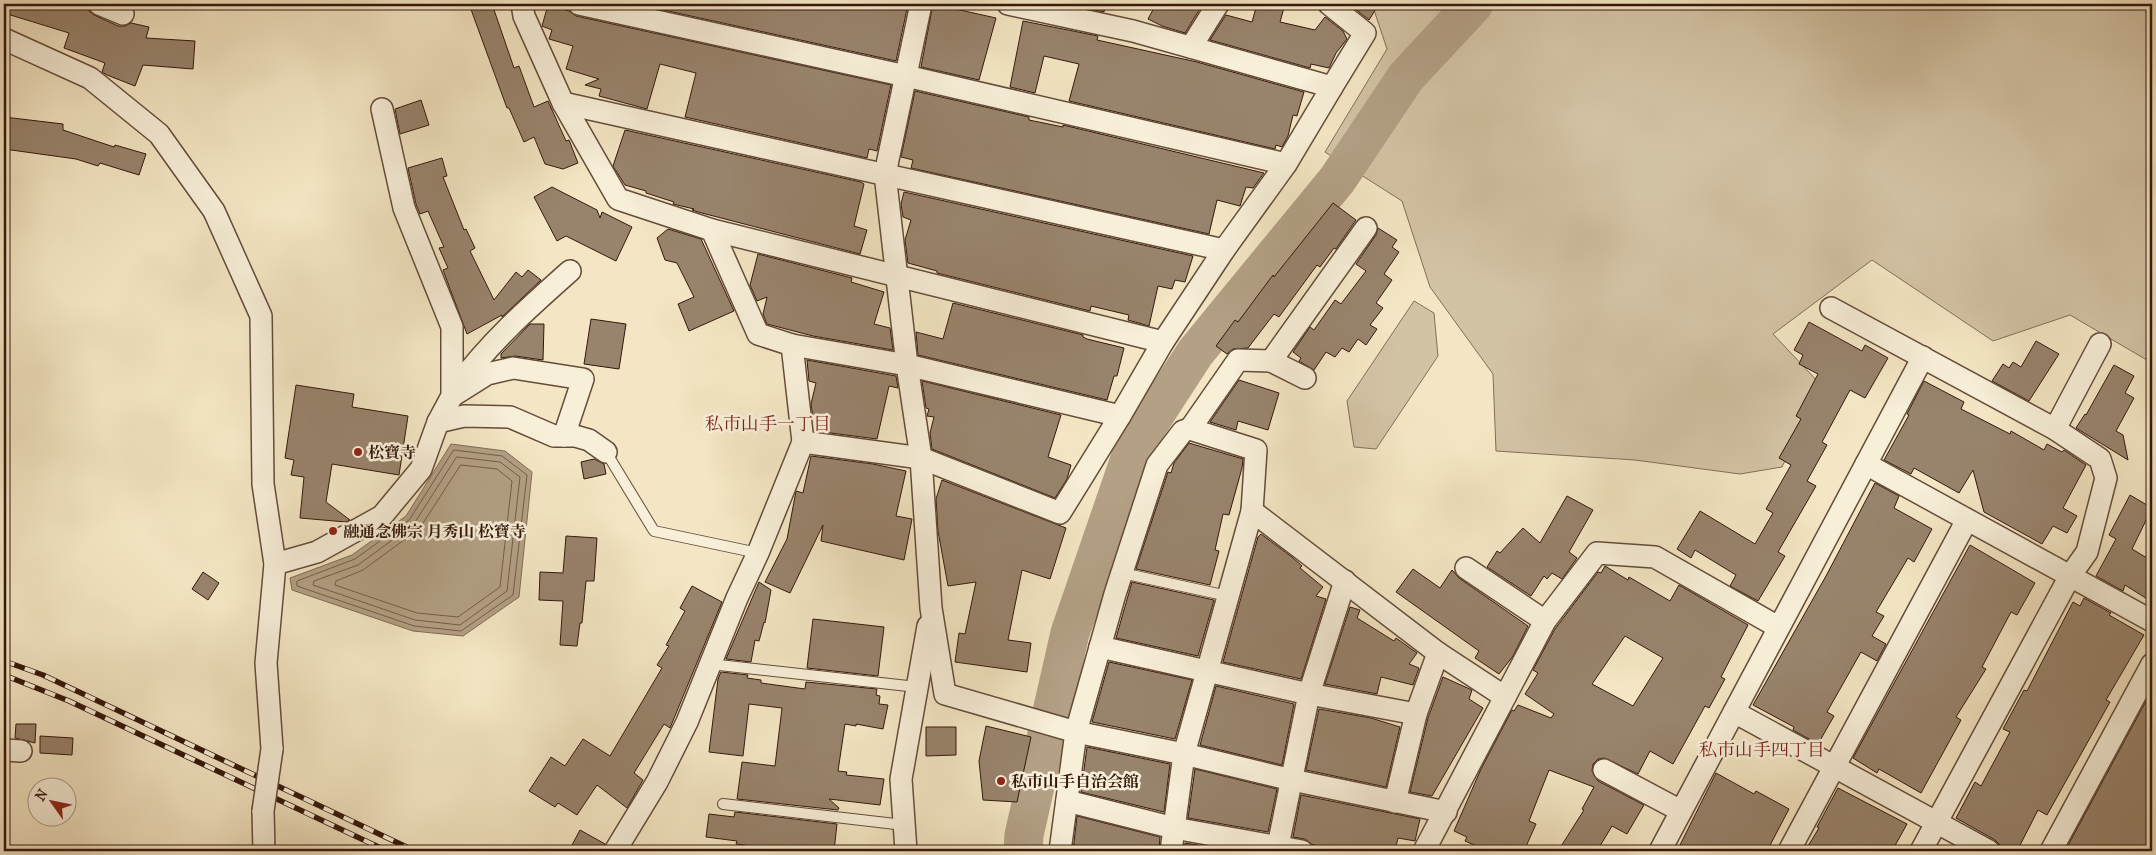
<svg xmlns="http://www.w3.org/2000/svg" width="2156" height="855" font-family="'IM FELL French Canon','Noto Serif JP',serif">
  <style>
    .green { fill: #d3c3a5; stroke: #846e58 }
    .water { fill: #b3a085; stroke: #806a55 }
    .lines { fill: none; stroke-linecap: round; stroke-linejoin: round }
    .shore { stroke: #745c48; stroke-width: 1 }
    .river { stroke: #b3a085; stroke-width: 39 }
    .building { fill: #98836c; stroke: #34180c; fill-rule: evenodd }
    .service-casing { stroke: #644c3a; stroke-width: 12 }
    .minor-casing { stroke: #644c3a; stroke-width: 24 }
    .service { stroke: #f8efd9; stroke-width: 10 }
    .minor { stroke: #f8efd9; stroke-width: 21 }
    .rail-casing { stroke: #34180c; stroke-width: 5.5 }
    .rail { stroke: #f8efd9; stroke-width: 4; stroke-dasharray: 11; stroke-linecap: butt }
    .minor-bridge-casing { stroke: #644c3a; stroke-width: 24; stroke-linecap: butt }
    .minor-bridge { stroke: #f8efd9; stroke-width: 21 }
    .poi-dot { fill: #8f2418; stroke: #f8efd9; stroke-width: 2 }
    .labels { text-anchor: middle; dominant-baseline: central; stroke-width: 5; stroke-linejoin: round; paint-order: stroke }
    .poi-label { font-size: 16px; font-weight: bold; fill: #34180c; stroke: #f8efd9; text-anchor: start }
    .neighbourhood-label { font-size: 18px; fill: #7a1f14; stroke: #f8efd9 }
  </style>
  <rect width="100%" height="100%" fill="#f4e6c4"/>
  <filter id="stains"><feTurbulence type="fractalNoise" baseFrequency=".004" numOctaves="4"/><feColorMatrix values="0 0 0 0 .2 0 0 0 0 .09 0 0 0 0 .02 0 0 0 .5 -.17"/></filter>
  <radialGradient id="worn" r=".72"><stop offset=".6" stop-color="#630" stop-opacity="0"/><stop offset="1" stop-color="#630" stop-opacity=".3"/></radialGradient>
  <g class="green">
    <polygon points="1372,4 2152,4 2152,363 2070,315 1993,341 1872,260 1773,334 1821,385 1782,467 1740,474 1635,460 1496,451 1493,374 1430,287 1402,201 1325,152 1387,49"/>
    <polygon points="1414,301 1434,313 1438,356 1376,449 1354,447 1347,401"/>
  </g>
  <polygon class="water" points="451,444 505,451 532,472 519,597 463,636 413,631 292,590 290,578 352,555 406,516"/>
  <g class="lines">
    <g class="shore">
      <polygon points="454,450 502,456 527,475 513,595 461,631 414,626 297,586 297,581 355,559 409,520"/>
      <polygon points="457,457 500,462 520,477 507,591 460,625 415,620 313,585 314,581 358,565 413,525"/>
      <polygon points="461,465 497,469 512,481 500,587 458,617 417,613 335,585 336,581 363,570 419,529"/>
    </g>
    <polyline class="river" points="1023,851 1024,835 1070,633 1134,447 1195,353 1337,180 1406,77 1474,4"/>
  </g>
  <g class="building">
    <polygon points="4,4 87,4 89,11 94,15 118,26 125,26 131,23 149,27 146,38 195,41 193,69 143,65 135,86 107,75 102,72 105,63 64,48 69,33 4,13"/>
    <polygon points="469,4 492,4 514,68 519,66 534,107 548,101 566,141 569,140 578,163 563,169 545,164 534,137 524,142 509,108 507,108"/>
    <polygon points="636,4 908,4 896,61"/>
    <polygon points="933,4 996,18 979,80 921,67"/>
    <polygon points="1076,4 1105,4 1104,12 1076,6"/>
    <polygon points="1156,4 1195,4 1201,7 1185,33 1162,26 1148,19"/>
    <polygon points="1257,4 1285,4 1280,22 1315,30 1325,17 1343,31 1347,39 1336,53 1329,68 1311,64 1310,68 1210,40 1226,15 1252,22"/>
    <polygon points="1349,4 1379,4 1369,20"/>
    <polygon points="548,5 569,11 576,16 891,85 877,151 869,149 867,158 685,117 696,73 660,64 647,109 599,96 601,89 585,85 599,79 566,69 573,46 549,39 552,30 542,26"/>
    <polygon points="1023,21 1098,36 1097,40 1197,62 1304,92 1297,116 1293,115 1288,136 1282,147 1276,145 1275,149 1069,101 1079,64 1044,56 1035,93 1010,87"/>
    <polygon points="915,91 1029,117 1029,120 1063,127 1063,125 1264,173 1253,188 1246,187 1240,206 1217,200 1209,234 911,168 913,160 901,157"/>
    <polygon points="421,100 429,125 400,134 395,109"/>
    <polygon points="4,117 63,124 63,130 114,147 115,145 146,154 139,175 100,163 98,166 76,159 4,149"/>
    <polygon points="625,130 861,182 864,184 854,226 867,230 860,254 698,212 692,210 694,209 673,204 674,202 646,193 646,191 625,185 613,166"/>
    <polygon points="442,158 447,176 443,177 464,230 466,229 475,248 470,251 494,300 516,272 522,277 528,270 541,280 502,317 502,315 467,334 443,270 448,268 439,248 444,247 428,211 420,214 416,204 408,168"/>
    <polygon points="552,187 597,210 600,218 602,212 632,227 616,261 566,236 557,241 534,197"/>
    <polygon points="904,192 1193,256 1185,282 1175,280 1172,289 1158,286 1149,326 1128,320 1129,315 1091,306 1090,311 937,273 937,271 908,263 905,240 911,220 903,217 901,204"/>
    <polygon points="1333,203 1356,220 1336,249 1334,248 1320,267 1317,265 1279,317 1274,314 1248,348 1233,349 1227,354 1216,346 1235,320 1238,322 1273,275 1274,277"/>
    <polygon points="1378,228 1397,240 1392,247 1399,252 1384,274 1392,280 1376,303 1383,308 1370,325 1377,329 1366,345 1358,339 1349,352 1342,348 1335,357 1326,352 1314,370 1299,361 1301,358 1293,352 1310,327 1314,330 1335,300 1341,304 1366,271 1356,264 1376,235"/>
    <polygon points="668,229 701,239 734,311 689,331 678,304 694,297 677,263 665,260 657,238"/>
    <polygon points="758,254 852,278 851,282 884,292 874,324 890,328 893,350 813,336 767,324 763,314 767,297 757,301 750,285"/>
    <polygon points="953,303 1083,335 1083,337 1087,339 1124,348 1117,376 1114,376 1107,400 918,355 916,332 943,339"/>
    <polygon points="591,319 626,324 619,369 584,364"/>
    <polygon points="1809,322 1862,351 1865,345 1888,358 1865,398 1850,390 1822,442 1827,445 1807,481 1816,486 1778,552 1785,556 1758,601 1730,586 1736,575 1695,550 1691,558 1677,549 1700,511 1755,544 1773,513 1766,509 1791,465 1779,458 1801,419 1796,416 1818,374 1799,364 1803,355 1794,350"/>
    <polygon points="530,324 544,324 543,360 515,356 501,358 501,354"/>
    <polygon points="2036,341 2059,354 2029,401 1992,381 2003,364 2009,368 2013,362 2021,367"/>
    <polygon points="807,360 896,376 898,388 889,386 877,439 815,431 818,418 813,417 811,404 816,383 809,381"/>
    <polygon points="2114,365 2134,376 2125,393 2134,398 2116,431 2123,435 2128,460 2076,428 2085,414 2086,415"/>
    <polygon points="1239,380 1279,393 1268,430 1238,421 1236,430 1210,422"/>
    <polygon points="922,381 1061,415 1048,457 1071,465 1067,479 1055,498 932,449 930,433 934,417 927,416 929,409 926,408"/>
    <polygon points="1924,381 1964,402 1961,409 2010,434 2011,431 2044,450 2047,444 2062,452 2064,450 2086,465 2063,508 2077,516 2067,533 2053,526 2042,544 1984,512 1973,470 1959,493 1914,468 1911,474 1884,460 1909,415 1907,414"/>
    <polygon points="296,385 354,394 352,407 408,416 399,475 332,464 326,502 350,520 346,522 300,518 304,477 291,475 294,460 285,458"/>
    <polygon points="1189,443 1243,459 1242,468 1229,515 1223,514 1215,550 1219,551 1210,585 1136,569 1168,472 1171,473 1174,463"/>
    <polygon points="811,456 873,464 906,471 896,516 912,519 904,560 821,541 823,525 790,593 765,582 787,539 796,491 803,493"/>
    <polygon points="594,459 604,464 606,474 584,479 581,462"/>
    <polygon points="942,480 1066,528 1050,579 1022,570 1008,640 1031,643 1027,672 955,662 959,633 965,634 976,582 948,586 938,531 936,499"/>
    <polygon points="1875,483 1899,496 1894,508 1932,529 1914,562 1908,558 1876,612 1884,616 1872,636 1886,644 1877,661 1861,652 1827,712 1834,716 1818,744 1793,730 1794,727 1753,705 1826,576"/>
    <polygon points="2130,495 2152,508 2132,549 2152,561 2152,602 2125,585 2123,591 2096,576 2116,539 2109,535"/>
    <polygon points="1567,496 1593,510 1569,552 1577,558 1562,579 1552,573 1547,579 1544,576 1531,596 1487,567 1497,551 1500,553 1523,528 1540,543"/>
    <polygon points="1261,534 1292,557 1302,566 1300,568 1323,587 1316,596 1326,599 1301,679 1223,662 1258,537"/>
    <polygon points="566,536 597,538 594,581 586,581 582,623 580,623 577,646 560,645 563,601 539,600 540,572 563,573"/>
    <polygon points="1970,545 2035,583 2017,615 2011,612 1982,667 1986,669 1956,717 1961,720 1921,793 1879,769 1877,773 1853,758"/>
    <path d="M1605,566L1628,580L1629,577L1670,601L1679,585L1748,625L1721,677L1725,679L1709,708L1705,706L1673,764L1650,751L1638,774L1604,758L1598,759L1593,764L1592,771L1598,781L1644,805L1627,834L1612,826L1597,851H1558L1584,810L1582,809L1594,787L1549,770L1529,821L1536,824L1524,851H1488L1465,841L1467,837L1454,831L1481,769L1512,710L1514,711L1518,705L1551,718L1554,714L1525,694L1538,673L1533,670L1555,629L1598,572L1601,573ZM1625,636L1663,658L1633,706L1592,684Z"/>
    <polygon points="1413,569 1440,588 1452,570 1459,578 1528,626 1513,656 1499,674 1475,658 1479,651 1396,592"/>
    <polygon points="203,572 219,583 208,600 192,589"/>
    <polygon points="759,582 771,590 765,623 764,622 759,641 755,640 751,662 726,659"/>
    <polygon points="1132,582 1214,600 1198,656 1116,638"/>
    <polygon points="692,586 722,602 670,728 664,724 634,773 643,780 627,808 597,785 577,815 558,803 555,807 529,791 551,757 565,766 583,739 610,756 662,668 657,665 669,646 666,645 685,611 680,608"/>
    <polygon points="2084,598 2111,613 2109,615 2144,635 2106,700 2110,702 2047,815 2038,810 2017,851 2001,851 2000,845 1995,840 1956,818 1975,782 1981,786 2010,732 2003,729 2024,690 2027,691 2073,602 2080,606"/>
    <polygon points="1350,607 1360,610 1357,618 1394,641 1396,638 1417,653 1409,664 1419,668 1413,685 1381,677 1377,694 1325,684"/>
    <polygon points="813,619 884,627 878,676 807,668"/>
    <polygon points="1109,662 1192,680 1175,739 1092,722"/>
    <polygon points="721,672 748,675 747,678 761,680 761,683 805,689 806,682 877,689 876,695 880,696 879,704 888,705 883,729 856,724 856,726 845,724 838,771 847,772 846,775 884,779 880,805 829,799 839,808 838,810 737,799 742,762 775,766 782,708 749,704 743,756 709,752 718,679"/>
    <polygon points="1443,677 1472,690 1469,699 1483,708 1432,796 1410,792 1428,718"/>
    <polygon points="1216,686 1294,704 1282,765 1200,745"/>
    <polygon points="2152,690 2152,849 2144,845 2140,851 2065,851"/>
    <polygon points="1319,709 1371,718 1400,727 1386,787 1306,770"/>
    <polygon points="16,724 36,724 35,743 15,738"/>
    <polygon points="986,726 1031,737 1017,802 983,800 979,761"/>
    <polygon points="926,727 956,727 956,755 926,756"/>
    <polygon points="40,736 73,738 72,755 40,753"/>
    <polygon points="1087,747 1170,764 1164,812 1081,792"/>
    <polygon points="1195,769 1277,789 1268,832 1188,818"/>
    <polygon points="1716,773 1754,794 1756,791 1789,809 1767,851 1677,851"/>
    <polygon points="1838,788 1907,824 1892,851 1805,851 1819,828 1817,827"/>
    <polygon points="1301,795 1420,819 1415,841 1398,838 1395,851 1344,851 1313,845 1305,839 1293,837"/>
    <polygon points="735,812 837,824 834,851 766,850 766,848 736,844 737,841 706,837 709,814 734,817"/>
    <polygon points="1077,816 1160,837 1159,851 1073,851"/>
    <polygon points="580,830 605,844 603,851 583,851 572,845"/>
    <polygon points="1185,843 1233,851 1184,851"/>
  </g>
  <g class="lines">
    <defs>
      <g id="service">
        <polyline points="606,452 654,531 758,553"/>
        <polyline points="1122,573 1228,596"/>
        <polyline points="710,664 917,687"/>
        <polyline points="723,804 904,825"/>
      </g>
      <g id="minor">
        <polyline points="99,4 123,14"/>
        <polyline points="522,4 524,16 563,103 618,199 712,230 1163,342"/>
        <polyline points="579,4 906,76 1286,164"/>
        <polyline points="921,4 885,174 907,365 921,458 1060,513 1120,416 1163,342 1224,250 1286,164 1332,87 1133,31 1008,4"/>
        <polyline points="1329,4 1365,33 1332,87"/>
        <polyline points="4,39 90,78 159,134 214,211 261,316 263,484 275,564 266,663 272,749"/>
        <polyline points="1191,47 1218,4"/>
        <polyline points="563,103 1224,250"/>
        <polyline points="1831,308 2055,429 2100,459 2106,478 2087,552 2070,576 1921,851"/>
        <polyline points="792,345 907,365 1120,416"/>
        <polyline points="1271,361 1305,378"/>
        <path d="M455,389C490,342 526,310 570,271"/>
        <polyline points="452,396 487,374 513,368 583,379 564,436"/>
        <polyline points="438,422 464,416 510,417 554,436 575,436 589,440 606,452"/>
        <polyline points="2055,429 2100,344"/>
        <polyline points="803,442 921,458 931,608 945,694 1076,732 1184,754 1292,780 1446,812"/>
        <polyline points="1866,464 2152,621"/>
        <polyline points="1252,511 1256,450 1190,429 1238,360 1271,361 1366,228"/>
        <polyline points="275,564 317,552 382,516 421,469 438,422 452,396 452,327 404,208 382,109"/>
        <polyline points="1466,568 1545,621"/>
        <polyline points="1100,647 1309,694 1416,714"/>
        <polyline points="1505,697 1545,621 1597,553 1655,557 1778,627"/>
        <polyline points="1734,712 1989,851"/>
        <polyline points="4,750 21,751"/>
        <polyline points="1604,770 1681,811"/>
        <polyline points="1067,801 1174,828 1302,851"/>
        <polyline points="1395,802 1416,714 1438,653"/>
        <polyline points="263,811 264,851"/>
        <polyline points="615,851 657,782 687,722 737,598 758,553 803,442 792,345 758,334 712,230"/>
        <polyline points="906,851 901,779 928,626"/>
        <polyline points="1060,851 1076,732 1115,594 1157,465 1183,431 1190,429"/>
        <polyline points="1171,851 1184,754 1252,511 1438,653 1505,697 1424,851"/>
        <polyline points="1277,851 1309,694 1345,581"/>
        <polyline points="1660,851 1923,357"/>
        <polyline points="1789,851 1967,520"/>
        <polyline points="2051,851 2152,664"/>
      </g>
    </defs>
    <use href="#service" class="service-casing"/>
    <use href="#minor" class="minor-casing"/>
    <use href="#service" class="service"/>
    <use href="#minor" class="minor"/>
    <defs>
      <g id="rail">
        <polyline points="4,661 43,675 415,851"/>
        <polyline points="4,675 69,701 387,851"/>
      </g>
    </defs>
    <use href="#rail" class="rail-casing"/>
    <use href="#rail" class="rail"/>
    <defs>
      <polyline id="minor-bridge" points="263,811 272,749"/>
    </defs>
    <use href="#minor-bridge" class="minor-bridge-casing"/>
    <use href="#minor-bridge" class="minor-bridge"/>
  </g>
  <g class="poi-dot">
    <circle cx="358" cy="452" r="5"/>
    <circle cx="333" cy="531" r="5"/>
    <circle cx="1001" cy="781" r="5"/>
  </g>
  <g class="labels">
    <g class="poi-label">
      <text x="368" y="452">松寶寺</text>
      <text x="343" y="531">融通念佛宗 月秀山 松寶寺</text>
      <text x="1011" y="781">私市山手自治会館</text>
    </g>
    <g class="neighbourhood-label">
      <text x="768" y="424">私市山手一丁目</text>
      <text x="1762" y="750">私市山手四丁目</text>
    </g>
  </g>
  <rect width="2156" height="855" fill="none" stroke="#f4e6c4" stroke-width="20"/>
  <rect x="5" y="5" width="2146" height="845" fill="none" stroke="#34180c" stroke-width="2.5"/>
  <rect x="10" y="10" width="2136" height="835" fill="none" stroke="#34180c"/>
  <g transform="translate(52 802) rotate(303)"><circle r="24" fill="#f8efd9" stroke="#aa9987"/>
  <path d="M0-4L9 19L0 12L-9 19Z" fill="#8f2418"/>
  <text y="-8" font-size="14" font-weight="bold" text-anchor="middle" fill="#34180c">N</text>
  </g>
  <rect width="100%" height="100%" filter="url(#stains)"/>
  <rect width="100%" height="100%" fill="url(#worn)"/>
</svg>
